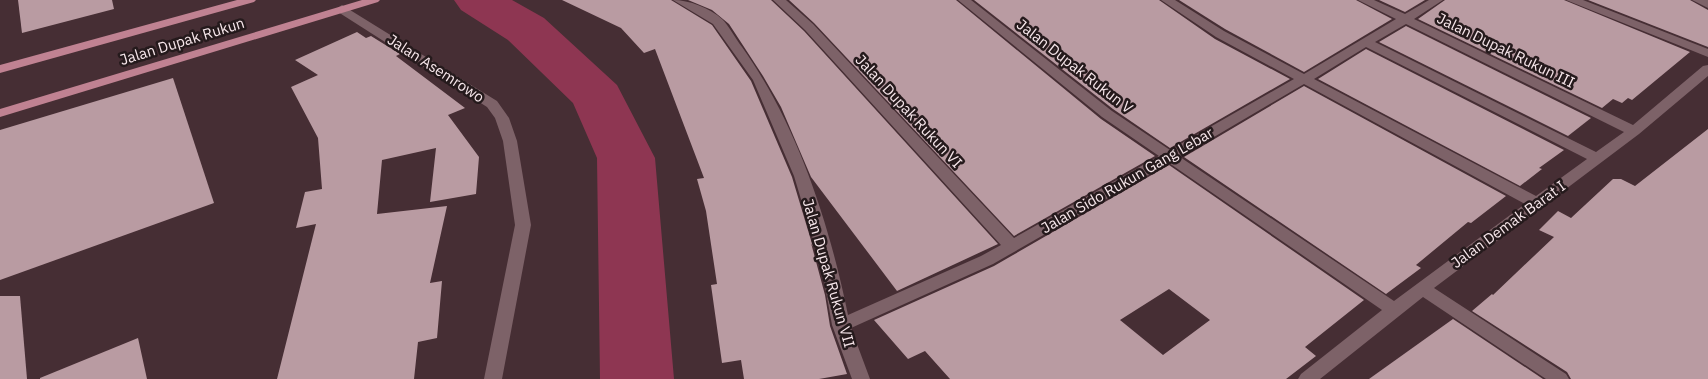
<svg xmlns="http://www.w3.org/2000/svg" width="1708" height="379" font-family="'IBM Plex Sans',sans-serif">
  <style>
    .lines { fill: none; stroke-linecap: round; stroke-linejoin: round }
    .river { fill: #8e3652; fill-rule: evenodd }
    .building { fill: #b99ba2; fill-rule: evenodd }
    .minor { fill: #7d6268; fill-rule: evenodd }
    .major { fill: #c08292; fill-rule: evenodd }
    .labels { text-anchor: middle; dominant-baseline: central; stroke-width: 5; stroke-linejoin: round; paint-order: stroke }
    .street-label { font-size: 15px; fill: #f7e7eb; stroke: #251a1c }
  </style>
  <rect width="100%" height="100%" fill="#462e34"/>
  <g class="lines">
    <polygon class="river" points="454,0 512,0 544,18 617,85 655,158 674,379 600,379 597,158 573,103 508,40 461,10"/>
  </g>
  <g class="building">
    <polygon points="18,0 112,0 114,9 22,33"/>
    <polygon points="562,0 671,0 712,25 751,81 792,177 813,247 811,243 825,295 830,326 847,374 819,379 744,379 741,360 722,363 711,285 717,284 706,211 697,179 704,178 655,49 644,53 621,28"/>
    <polygon points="688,0 771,0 804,31 998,244 897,291 811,177 781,107 763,76 729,24 712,10"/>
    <polygon points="789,0 956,0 1101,119 1155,156 1014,236 814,23"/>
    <polygon points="974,0 1159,0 1215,39 1290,79 1170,148 1113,109"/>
    <polygon points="1179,0 1356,0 1392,19 1304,72 1225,29"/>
    <polygon points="1379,0 1425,0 1405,12"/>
    <polygon points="1445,0 1564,0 1690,52 1632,100 1628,98 1622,103 1613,99 1602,108 1418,19"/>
    <polygon points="1588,0 1690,0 1708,10 1708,47"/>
    <polygon points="1406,26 1591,118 1568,136 1379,42"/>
    <polygon points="357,32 366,38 371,36 400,54 396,56 465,108 448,115 479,157 476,194 430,202 436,148 382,160 377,214 447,206 430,283 442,281 437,338 418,342 414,379 277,379 316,224 296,228 305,192 322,189 318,138 291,87 318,75 295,60"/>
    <polygon points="1366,49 1564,150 1539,168 1542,169 1520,186 1318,79"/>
    <polygon points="173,78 214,203 0,280 0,130"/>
    <polygon points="1304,86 1506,196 1471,223 1468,222 1416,265 1421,268 1386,294 1184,157"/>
    <polygon points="1708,129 1708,379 1571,379 1567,372 1472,311 1492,294 1493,295 1554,237 1539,230 1558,211 1571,218 1613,179 1621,179 1635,186"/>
    <path d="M1169,165L1364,300L1305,347L1316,356L1286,379H950L925,351L908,359L874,320L994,266ZM1169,289L1210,320L1163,355L1120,320Z"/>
    <polygon points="0,296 20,296 27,379 0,379"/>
    <polygon points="1453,319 1543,379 1369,379"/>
    <polygon points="138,338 147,379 40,379 40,378"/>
  </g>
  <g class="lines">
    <g class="minor">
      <path d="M673,0C689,0 710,8 722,19C729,26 735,38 742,47C797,124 829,222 848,315L981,256L1001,245L805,30L773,0H786L813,24L1014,238L1159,156L1102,117L958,0H971L1112,111L1170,150L1294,79L1216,37L1161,0H1175L1224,31L1304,74L1396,19L1358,0H1374L1405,14L1429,0H1443L1414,19L1633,125L1703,66L1708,65V76L1639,134L1434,288L1566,374L1569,379H1546L1423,297L1320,379H1298L1301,374L1382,310L1169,163L993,264L851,328L870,379H852L832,325L822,269L794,176L753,80L713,24ZM1406,24L1624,132L1596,152L1375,42ZM1366,47L1587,159L1536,196L1314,79ZM1304,84L1525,204L1394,301L1180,157Z"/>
      <polygon points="1566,0 1583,0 1708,49 1708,57"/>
      <polygon points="1692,0 1708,0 1708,8"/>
      <polygon points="342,5 497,101 509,118 517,141 531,225 502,379 484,379 515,225 503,141 495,118 487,107 338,12 336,9"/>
    </g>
    <g class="major">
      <polygon points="237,0 256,0 254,2 0,73 0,65"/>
      <polygon points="362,0 380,0 378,2 0,117 0,109"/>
    </g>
  </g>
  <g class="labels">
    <g class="street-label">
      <text transform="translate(182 41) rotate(-17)">Jalan Dupak Rukun</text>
      <text transform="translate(1506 50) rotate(26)">Jalan Dupak Rukun III</text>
      <text transform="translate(1075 66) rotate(38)">Jalan Dupak Rukun V</text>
      <text transform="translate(436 68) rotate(33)">Jalan Asemrowo</text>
      <text transform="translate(909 111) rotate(47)">Jalan Dupak Rukun VI</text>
      <text transform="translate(1127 180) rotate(-30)">Jalan Sido Rukun Gang Lebar</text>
      <text transform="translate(1508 224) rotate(-36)">Jalan Demak Barat I</text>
      <text transform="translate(829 273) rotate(74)">Jalan Dupak Rukun VII</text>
    </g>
  </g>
</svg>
